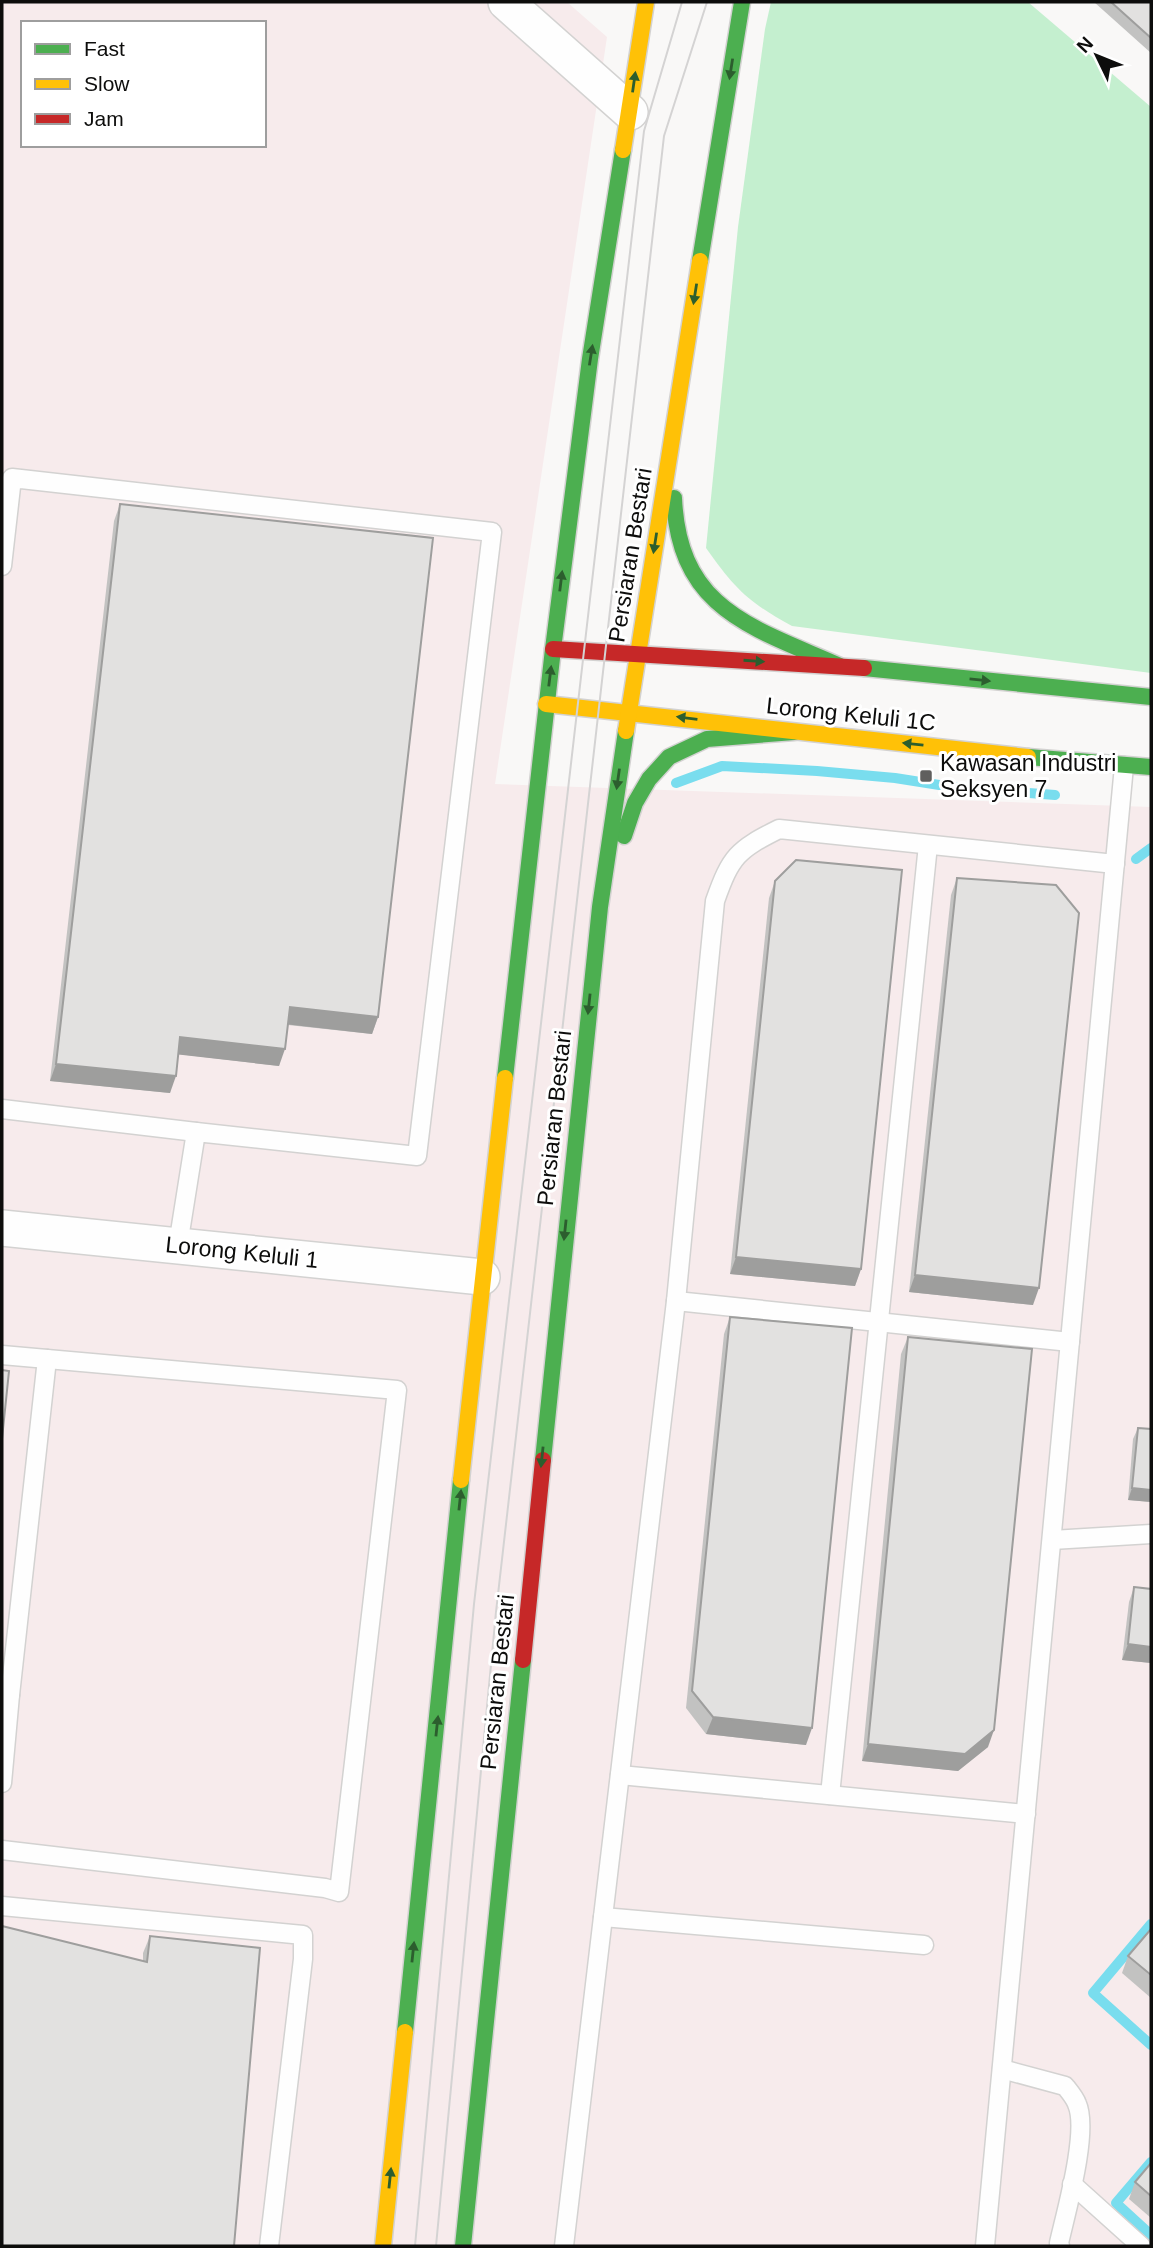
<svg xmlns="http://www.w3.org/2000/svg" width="1153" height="2248" font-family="Helvetica,sans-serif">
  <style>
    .industrial { fill: #f7ebec; fill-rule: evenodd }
    .green { fill: #c4efcf }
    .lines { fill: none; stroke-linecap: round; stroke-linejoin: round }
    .stream { stroke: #79ddee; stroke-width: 10 }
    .lane-casing { stroke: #d3d2d1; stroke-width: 21 }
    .street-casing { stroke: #d3d2d1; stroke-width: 38 }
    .fast-casing { stroke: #d3d2d1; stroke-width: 19 }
    .slow-casing { stroke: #d3d2d1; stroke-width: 19 }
    .jam-casing { stroke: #d3d2d1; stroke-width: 19 }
    .lane { stroke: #fefefe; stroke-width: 18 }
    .street { stroke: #fefefe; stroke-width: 35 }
    .fast { stroke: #4caf50; stroke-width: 16 }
    .slow { stroke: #ffc107; stroke-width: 16 }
    .jam { stroke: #c62828; stroke-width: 16 }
    .tram { stroke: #d4d3d3; stroke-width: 2 }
    .wall { fill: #c2c2c1 }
    .shaded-wall { fill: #9e9e9d }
    .building { fill: #e2e1e0; stroke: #9e9e9d; stroke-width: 2 }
    .oneway { fill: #2c5e2e }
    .poi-dot { fill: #605f5e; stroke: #fff; stroke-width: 2.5 }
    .labels { text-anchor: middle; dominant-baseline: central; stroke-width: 6; stroke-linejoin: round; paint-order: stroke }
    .street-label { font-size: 23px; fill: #0d0d0c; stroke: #fff }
    .poi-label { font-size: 23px; fill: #0d0d0c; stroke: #fff; text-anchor: start }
  </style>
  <rect width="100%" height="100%" fill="#f9f8f7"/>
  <path class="industrial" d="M2,2H567L607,37L495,784L1151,807V2246H2ZM23,23H264V145H23Z"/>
  <path class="green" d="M771,2H1028L1151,107V673L792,626C748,602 735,589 706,548L738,227L765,29Z"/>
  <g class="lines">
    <g class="stream">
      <polyline points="676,783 722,766 817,771 895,778 952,787 1055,795"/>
      <polyline points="1136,859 1151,848"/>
      <polyline points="1151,1924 1093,1993 1151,2045"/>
      <polyline points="1151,2162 1116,2203 1151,2235"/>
    </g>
    <defs>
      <g id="lane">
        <polyline points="2,566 12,478 492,532 417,1156 196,1132 178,1245"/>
        <polyline points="2,1109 196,1132"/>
        <polyline points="676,1301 1070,1342"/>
        <polyline points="2,1355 397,1390 339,1892 325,1888 2,1850"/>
        <polyline points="1052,1540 1151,1534"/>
        <polyline points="2,1693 10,1695 2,1783"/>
        <polyline points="10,1695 47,1359"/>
        <polyline points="620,1775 1026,1814"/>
        <polyline points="830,1795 928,845"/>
        <polyline points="2,1906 303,1935 303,1959 269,2246"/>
        <polyline points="603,1917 924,1945"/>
        <path d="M1002,2069L1065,2086C1069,2091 1075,2098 1077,2104C1089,2131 1066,2212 1059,2243L1060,2246"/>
        <polyline points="1072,2184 1141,2246"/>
        <path d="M564,2246L676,1301L715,901C731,856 737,850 779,829L1115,864"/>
        <polyline points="985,2246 1124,766"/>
      </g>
      <g id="street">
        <polyline points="506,2 630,112"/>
        <polyline points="2,1228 482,1277"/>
      </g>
      <g id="fast">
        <polyline points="700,261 742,2"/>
        <path d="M674,498C679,610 752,627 840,666"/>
        <polyline points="864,668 1151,697"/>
        <polyline points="1028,757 1151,767"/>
        <polyline points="624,836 635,803 649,779 669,757 707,739 794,732"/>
        <polyline points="505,1078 553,649 590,359 623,150"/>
        <polyline points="543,1460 600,907 626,731"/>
        <polyline points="405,2032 461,1480"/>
        <polyline points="463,2246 523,1660"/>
      </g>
      <g id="slow">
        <polyline points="623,150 646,2"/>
        <polyline points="546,704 1028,757"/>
        <polyline points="626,731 700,261"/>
        <polyline points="461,1480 505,1078"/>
        <polyline points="383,2246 405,2032"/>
      </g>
      <g id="jam">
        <polyline points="553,649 864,668"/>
        <polyline points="523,1660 543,1460"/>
      </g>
    </defs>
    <use href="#lane" class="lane-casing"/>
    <use href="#street" class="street-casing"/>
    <use href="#fast" class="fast-casing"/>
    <use href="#slow" class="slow-casing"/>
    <use href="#jam" class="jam-casing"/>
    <use href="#lane" class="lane"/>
    <use href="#street" class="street"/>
    <use href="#fast" class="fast"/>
    <use href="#slow" class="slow"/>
    <use href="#jam" class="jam"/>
    <g class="tram">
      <polyline points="415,2246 474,1604 644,131 682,2"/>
      <polyline points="436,2246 496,1612 664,136 707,2"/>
    </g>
  </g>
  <g class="wall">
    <polygon points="1094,2 1151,2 1151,53"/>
    <polygon points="120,504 378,1017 372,1034 288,1025 279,1066 178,1054 170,1093 50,1081 114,521"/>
    <polygon points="957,878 1033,1305 909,1292 951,895"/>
    <polygon points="775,881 861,1269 855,1286 730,1274 769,898"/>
    <polygon points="730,1317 806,1745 706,1734 686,1708 724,1334"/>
    <polygon points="908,1337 988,1747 958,1771 862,1761 901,1354"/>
    <polygon points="1138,1428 1151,1429 1151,1502 1128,1500 1133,1439"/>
    <polygon points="1134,1587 1151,1589 1151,1663 1122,1660 1129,1602"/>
    <polygon points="1151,1929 1151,1998 1122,1973 1128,1956"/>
    <polygon points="150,1936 234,2246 143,1961 143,1953"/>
    <polygon points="1151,2163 1151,2218 1129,2199 1135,2182"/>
  </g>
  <g class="shaded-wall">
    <polygon points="290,1007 378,1017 372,1034 284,1024"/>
    <polygon points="180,1037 285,1049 279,1066 174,1054"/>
    <polygon points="56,1064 176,1076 170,1093 50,1081"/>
    <polygon points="736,1257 861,1269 855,1286 730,1274"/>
    <polygon points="915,1275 1039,1288 1033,1305 909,1292"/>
    <polygon points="1132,1488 1151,1490 1151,1502 1128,1500"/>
    <polygon points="1128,1644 1151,1647 1151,1663 1122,1660"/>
    <polygon points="713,1717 812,1728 806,1745 706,1734"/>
    <polygon points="994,1730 988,1747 958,1771 862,1761 868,1744"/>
  </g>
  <g class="building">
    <polygon points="1111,2 1151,2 1151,38"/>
    <polygon points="120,504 433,538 378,1017 290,1007 285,1049 180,1037 176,1076 56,1064"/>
    <polygon points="796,860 902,870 861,1269 736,1257 775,881"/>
    <polygon points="957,878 1056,885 1079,913 1039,1288 915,1275"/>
    <polygon points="730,1317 852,1328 812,1728 713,1717 692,1691"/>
    <polygon points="908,1337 1032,1349 994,1730 965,1754 868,1744"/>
    <polygon points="2,1370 9,1371 2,1439"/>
    <polygon points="1138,1428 1151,1429 1151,1490 1132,1488"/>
    <polygon points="1134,1587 1151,1589 1151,1647 1128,1644"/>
    <polygon points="2,1926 147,1962 150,1936 260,1948 234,2246 2,2246"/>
    <polygon points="1151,1929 1151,1975 1128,1956"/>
    <polygon points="1151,2163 1151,2196 1135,2182"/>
  </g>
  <defs><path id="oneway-solid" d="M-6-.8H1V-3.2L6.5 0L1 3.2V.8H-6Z" transform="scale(1.75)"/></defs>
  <g class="oneway">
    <use href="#oneway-solid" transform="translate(731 69) rotate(99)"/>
    <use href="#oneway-solid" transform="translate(634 82) rotate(-82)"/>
    <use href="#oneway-solid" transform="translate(695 294) rotate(99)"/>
    <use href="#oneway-solid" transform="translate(591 355) rotate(-81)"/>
    <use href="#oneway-solid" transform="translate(655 543) rotate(99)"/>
    <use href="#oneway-solid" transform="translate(561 581) rotate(-83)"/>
    <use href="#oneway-solid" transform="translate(754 661) rotate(4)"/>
    <use href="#oneway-solid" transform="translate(550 676) rotate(-83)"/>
    <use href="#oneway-solid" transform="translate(980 680) rotate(6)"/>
    <use href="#oneway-solid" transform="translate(687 718) rotate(-173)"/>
    <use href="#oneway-solid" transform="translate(913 744) rotate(-174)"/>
    <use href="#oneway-solid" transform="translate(618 779) rotate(98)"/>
    <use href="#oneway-solid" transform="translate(589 1004) rotate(96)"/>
    <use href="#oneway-solid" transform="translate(565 1230) rotate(96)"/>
    <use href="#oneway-solid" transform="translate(542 1457) rotate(96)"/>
    <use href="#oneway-solid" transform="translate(460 1500) rotate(-84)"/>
    <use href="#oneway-solid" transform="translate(437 1726) rotate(-84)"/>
    <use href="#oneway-solid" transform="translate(413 1952) rotate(-84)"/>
    <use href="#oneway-solid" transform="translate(390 2178) rotate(-84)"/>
  </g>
  <rect class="poi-dot" x="919" y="769" width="14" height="14" rx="3.5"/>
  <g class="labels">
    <g class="street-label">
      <text transform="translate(630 555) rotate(-81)">Persiaran Bestari</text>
      <text transform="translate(851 714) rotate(6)">Lorong Keluli 1C</text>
      <text transform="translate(554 1118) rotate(-84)">Persiaran Bestari</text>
      <text transform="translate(242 1252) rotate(6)">Lorong Keluli 1</text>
      <text transform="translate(497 1682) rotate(-84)">Persiaran Bestari</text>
    </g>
    <g class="poi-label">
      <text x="940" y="763">Kawasan Industri<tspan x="940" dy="26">Seksyen 7</tspan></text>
    </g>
  </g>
  <rect width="1153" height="2248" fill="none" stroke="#0d0d0c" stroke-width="7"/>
  <rect x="21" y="21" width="245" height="126" fill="#ffffff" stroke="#9e9e9e" stroke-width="2"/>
  <rect x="35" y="44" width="35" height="10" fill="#4caf50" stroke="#9e9e9e" stroke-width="2"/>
  <text x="84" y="56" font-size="21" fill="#0d0d0c">Fast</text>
  <rect x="35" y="79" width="35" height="10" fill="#ffc107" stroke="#9e9e9e" stroke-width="2"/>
  <text x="84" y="91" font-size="21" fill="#0d0d0c">Slow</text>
  <rect x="35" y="114" width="35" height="10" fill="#c62828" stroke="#9e9e9e" stroke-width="2"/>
  <text x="84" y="126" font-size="21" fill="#0d0d0c">Jam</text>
  <g transform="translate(1097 56) rotate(313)" stroke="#ffffff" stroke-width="5" paint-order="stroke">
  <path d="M0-5L12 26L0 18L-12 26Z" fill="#0d0d0c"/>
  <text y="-10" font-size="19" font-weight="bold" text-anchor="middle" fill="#0d0d0c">N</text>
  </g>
</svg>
